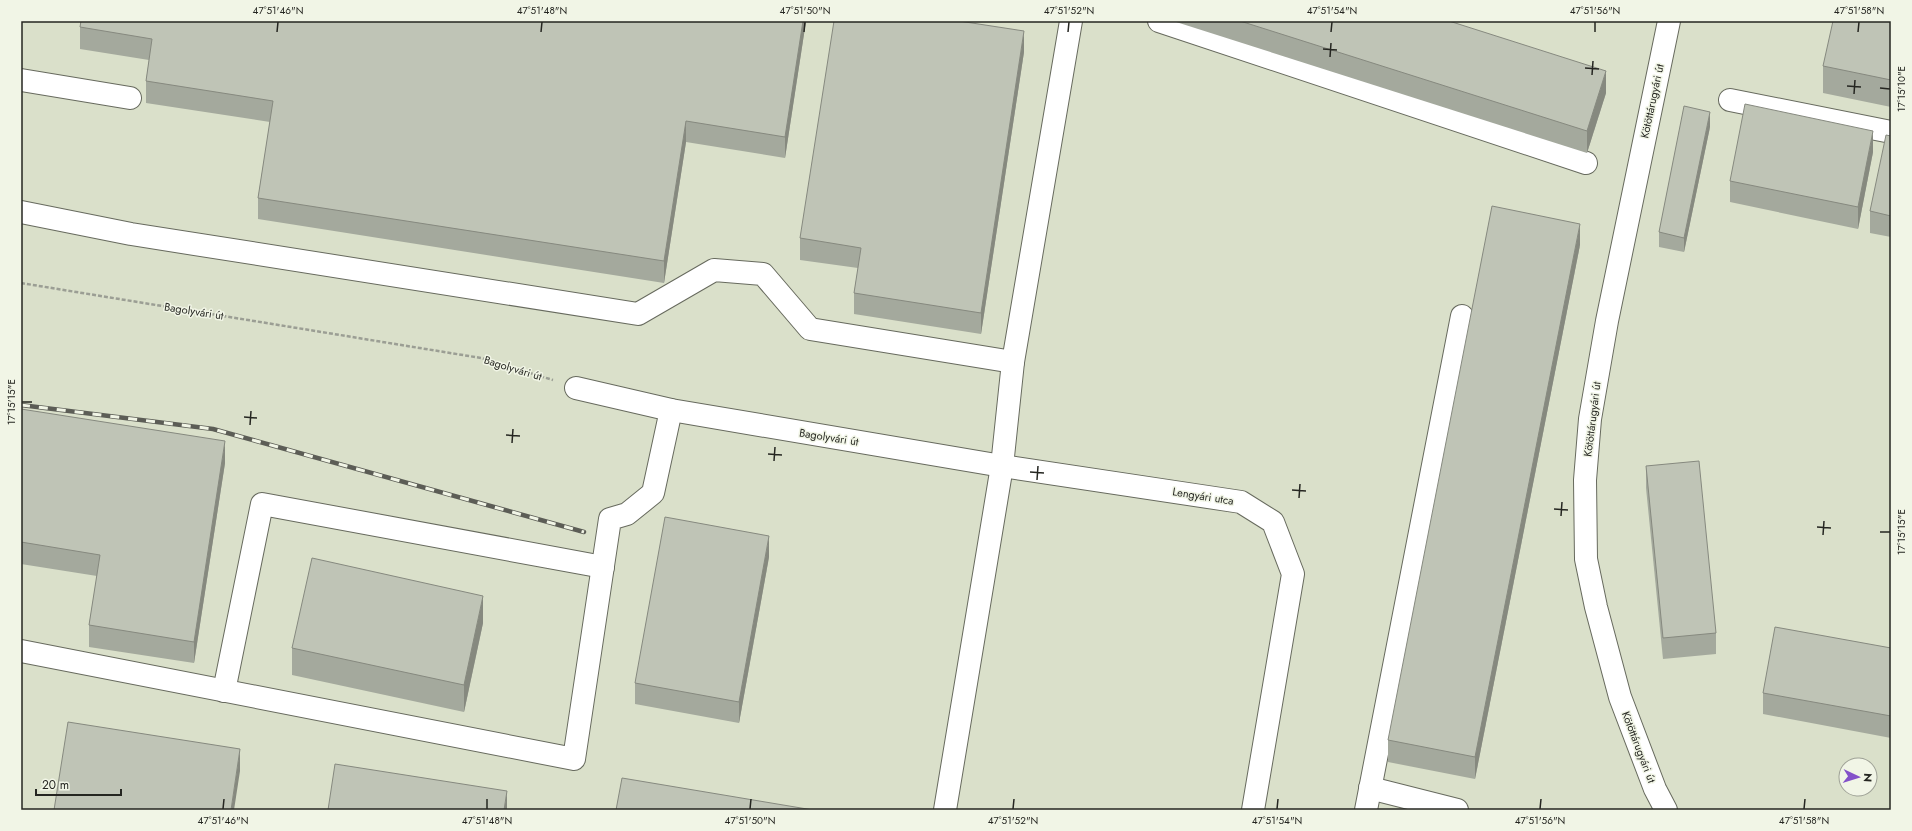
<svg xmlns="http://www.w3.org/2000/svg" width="1912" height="831" font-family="Jost,sans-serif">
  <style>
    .built { fill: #dae0ca; fill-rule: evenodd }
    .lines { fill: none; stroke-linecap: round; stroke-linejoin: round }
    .minor-casing { stroke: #676a5e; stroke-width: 24 }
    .path { stroke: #9b9e94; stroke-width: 2.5; stroke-dasharray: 4 2; stroke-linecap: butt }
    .minor { stroke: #fff; stroke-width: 22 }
    .rail-casing { stroke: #5c5d56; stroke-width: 4.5 }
    .rail { stroke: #f1f5e6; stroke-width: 3; stroke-dasharray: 9; stroke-linecap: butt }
    .wall { fill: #a4a99d }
    .shaded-wall { fill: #86897f }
    .building { fill: #bfc4b6; stroke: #86897f }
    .ticks { fill: none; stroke: #252621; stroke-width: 1.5 }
    .labels { text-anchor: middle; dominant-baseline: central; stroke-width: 3; stroke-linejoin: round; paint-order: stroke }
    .street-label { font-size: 11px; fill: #252621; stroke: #f1f5e6 }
    .neatline { fill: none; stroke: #252621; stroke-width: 1.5 }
    .ticks-label { font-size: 10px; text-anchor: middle; fill: #252621 }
  </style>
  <rect width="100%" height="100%" fill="#e3e7d9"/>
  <path class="built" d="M21,21H1891V810H21ZM1846,765H1870V789H1846Z"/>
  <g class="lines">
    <defs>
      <g id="minor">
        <polyline points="1159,21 1586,163"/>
        <polyline points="21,80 130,98"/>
        <polyline points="1730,100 1891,132"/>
        <polyline points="21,212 131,234 638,314 714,270 763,274 810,329 1013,362"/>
        <polyline points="576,388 671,410 1002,466 1241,502 1273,522 1293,574 1253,810"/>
        <polyline points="21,651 574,759 610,519 627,514 653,493 671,410"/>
        <polyline points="224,691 262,504 603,567"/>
        <polyline points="1370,788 1457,810"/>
        <polyline points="945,810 1002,466 1013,362 1071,21"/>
        <polyline points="1366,810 1462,316"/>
        <polyline points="1666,810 1655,789 1620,697 1596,607 1586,559 1585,480 1590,419 1607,321 1669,21"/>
      </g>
    </defs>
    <use href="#minor" class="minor-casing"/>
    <polyline class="path" points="21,283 481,358 553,380"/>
    <use href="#minor" class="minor"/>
    <defs>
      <polyline id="rail" points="21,405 213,429 584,532"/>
    </defs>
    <use href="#rail" class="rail-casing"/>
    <use href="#rail" class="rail"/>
  </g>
  <g class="wall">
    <polygon points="81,21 806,21 785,158 686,142 664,283 258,219 258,198 270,122 146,103 146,81 149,60 80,49 80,27"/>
    <polygon points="1173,21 1449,21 1606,93 1587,153"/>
    <polygon points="1891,21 1891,107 1823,93 1823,66"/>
    <polygon points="1024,52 981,334 854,314 854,293 858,268 800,260 800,238"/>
    <polygon points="1710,127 1684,252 1659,247 1659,232"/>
    <polygon points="1891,136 1891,237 1870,233 1870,211"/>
    <polygon points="1873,152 1858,229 1730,202 1730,181"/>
    <polygon points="1580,245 1475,779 1388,762 1388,740"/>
    <polygon points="21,409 225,463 194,663 89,647 89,625 97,576 21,564"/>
    <polygon points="1646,466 1716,633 1716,654 1663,659 1646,488"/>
    <polygon points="769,557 739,723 635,704 635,683"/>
    <polygon points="483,623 464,712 292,675 292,648"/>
    <polygon points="1891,648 1891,738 1763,714 1763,693"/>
  </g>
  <g class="shaded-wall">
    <polygon points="803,21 806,21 785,158 785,137"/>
    <polygon points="1024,31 1024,52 981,334 981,313"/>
    <polygon points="1606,71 1606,93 1587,153 1587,131"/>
    <polygon points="1710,112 1710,127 1684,252 1684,238"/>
    <polygon points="686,121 686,142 664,283 664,261"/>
    <polygon points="1873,131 1873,152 1858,229 1858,207"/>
    <polygon points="1580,224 1580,245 1475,779 1475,757"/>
    <polygon points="225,441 225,463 194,663 194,642"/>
    <polygon points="769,536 769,557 739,723 739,702"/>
    <polygon points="483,596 483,623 464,712 464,685"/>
    <polygon points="240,749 240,771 234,810 231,810"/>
    <polygon points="507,791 507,810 504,810"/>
  </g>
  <g class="building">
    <polygon points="81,21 803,21 785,137 686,121 664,261 258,198 273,101 146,81 152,39 80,27"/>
    <polygon points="834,21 959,21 1024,31 981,313 854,293 861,248 800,238"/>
    <polygon points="1240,21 1449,21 1606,71 1587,131"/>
    <polygon points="1833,21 1891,21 1891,80 1823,66"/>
    <polygon points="1745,104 1873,131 1858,207 1730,181"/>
    <polygon points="1684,106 1710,112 1684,238 1659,232"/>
    <polygon points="1886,135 1891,136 1891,216 1870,211"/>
    <polygon points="1492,206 1580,224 1475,757 1388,740"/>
    <polygon points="21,409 225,441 194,642 89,625 100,555 21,542"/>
    <polygon points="1699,461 1716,633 1663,638 1646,466"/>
    <polygon points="665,517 769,536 739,702 635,683"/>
    <polygon points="312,558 483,596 464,685 292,648"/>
    <polygon points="1775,627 1891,648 1891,716 1763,693"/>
    <polygon points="68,722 240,749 231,810 54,810"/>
    <polygon points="335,764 507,791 504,810 328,810"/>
    <polygon points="622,778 813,810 616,810"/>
  </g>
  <path class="ticks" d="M277,32L278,22M541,32L542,22M804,32L805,22M1068,32L1069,22M1331,32L1332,22M1595,32V22M1858,32L1859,22M1323,49L1337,50M1330,57L1331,43M1585,68L1599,69M1592,75L1593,61M1847,86L1861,87M1880,88L1890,89M1854,94L1855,80M22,402H32M244,417L257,418M250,425L251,411M506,435L520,436M512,443L513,429M768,454L782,455M774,461L775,447M1030,472L1044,473M1037,480L1038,466M1292,490L1306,491M1299,498L1300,484M1554,509L1568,510M1561,516L1562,502M1817,527L1831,528M1880,532H1890M1823,535L1824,521M223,809L224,799M487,809V799M750,809L751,799M1013,809L1014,799M1277,809L1278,799M1540,809L1541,799M1804,809L1805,799"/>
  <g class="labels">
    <g class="street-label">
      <text transform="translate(1652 101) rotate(-78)">Kötöttárugyári út</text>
      <text transform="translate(194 311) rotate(9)">Bagolyvári út</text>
      <text transform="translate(513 368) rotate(17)">Bagolyvári út</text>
      <text transform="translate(1592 419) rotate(-83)">Kötöttárugyári út</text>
      <text transform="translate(829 437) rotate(9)">Bagolyvári út</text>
      <text transform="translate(1203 496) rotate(9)">Lengyári utca</text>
      <text transform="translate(1639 747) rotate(69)">Kötöttárugyári út</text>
    </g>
  </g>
  <rect width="1912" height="831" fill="none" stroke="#f1f5e6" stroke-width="44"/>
  <g transform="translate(1858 777) rotate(94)"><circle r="19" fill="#f1f5e6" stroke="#9fa297"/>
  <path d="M0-3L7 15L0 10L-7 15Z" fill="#8451c9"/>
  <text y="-6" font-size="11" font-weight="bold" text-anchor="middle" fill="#252621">N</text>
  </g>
  <path d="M36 789v6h85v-6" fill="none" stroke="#252621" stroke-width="2"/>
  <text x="42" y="789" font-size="12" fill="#252621" stroke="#f1f5e6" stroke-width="3" paint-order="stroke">20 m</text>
  <rect x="22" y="22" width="1868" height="787" class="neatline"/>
  <g class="ticks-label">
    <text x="278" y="14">47°51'46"N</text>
    <text x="542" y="14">47°51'48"N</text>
    <text x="805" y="14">47°51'50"N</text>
    <text x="1069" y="14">47°51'52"N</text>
    <text x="1332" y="14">47°51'54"N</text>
    <text x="1595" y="14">47°51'56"N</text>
    <text x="1859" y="14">47°51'58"N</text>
    <text transform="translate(1901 89) rotate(-90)" y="4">17°15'10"E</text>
    <text transform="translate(11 402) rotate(-90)" y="4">17°15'15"E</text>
    <text transform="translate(1901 532) rotate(-90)" y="4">17°15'15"E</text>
    <text x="223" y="824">47°51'46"N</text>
    <text x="487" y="824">47°51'48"N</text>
    <text x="750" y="824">47°51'50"N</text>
    <text x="1013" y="824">47°51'52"N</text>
    <text x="1277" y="824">47°51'54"N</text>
    <text x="1540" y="824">47°51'56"N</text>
    <text x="1804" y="824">47°51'58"N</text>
  </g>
</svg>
